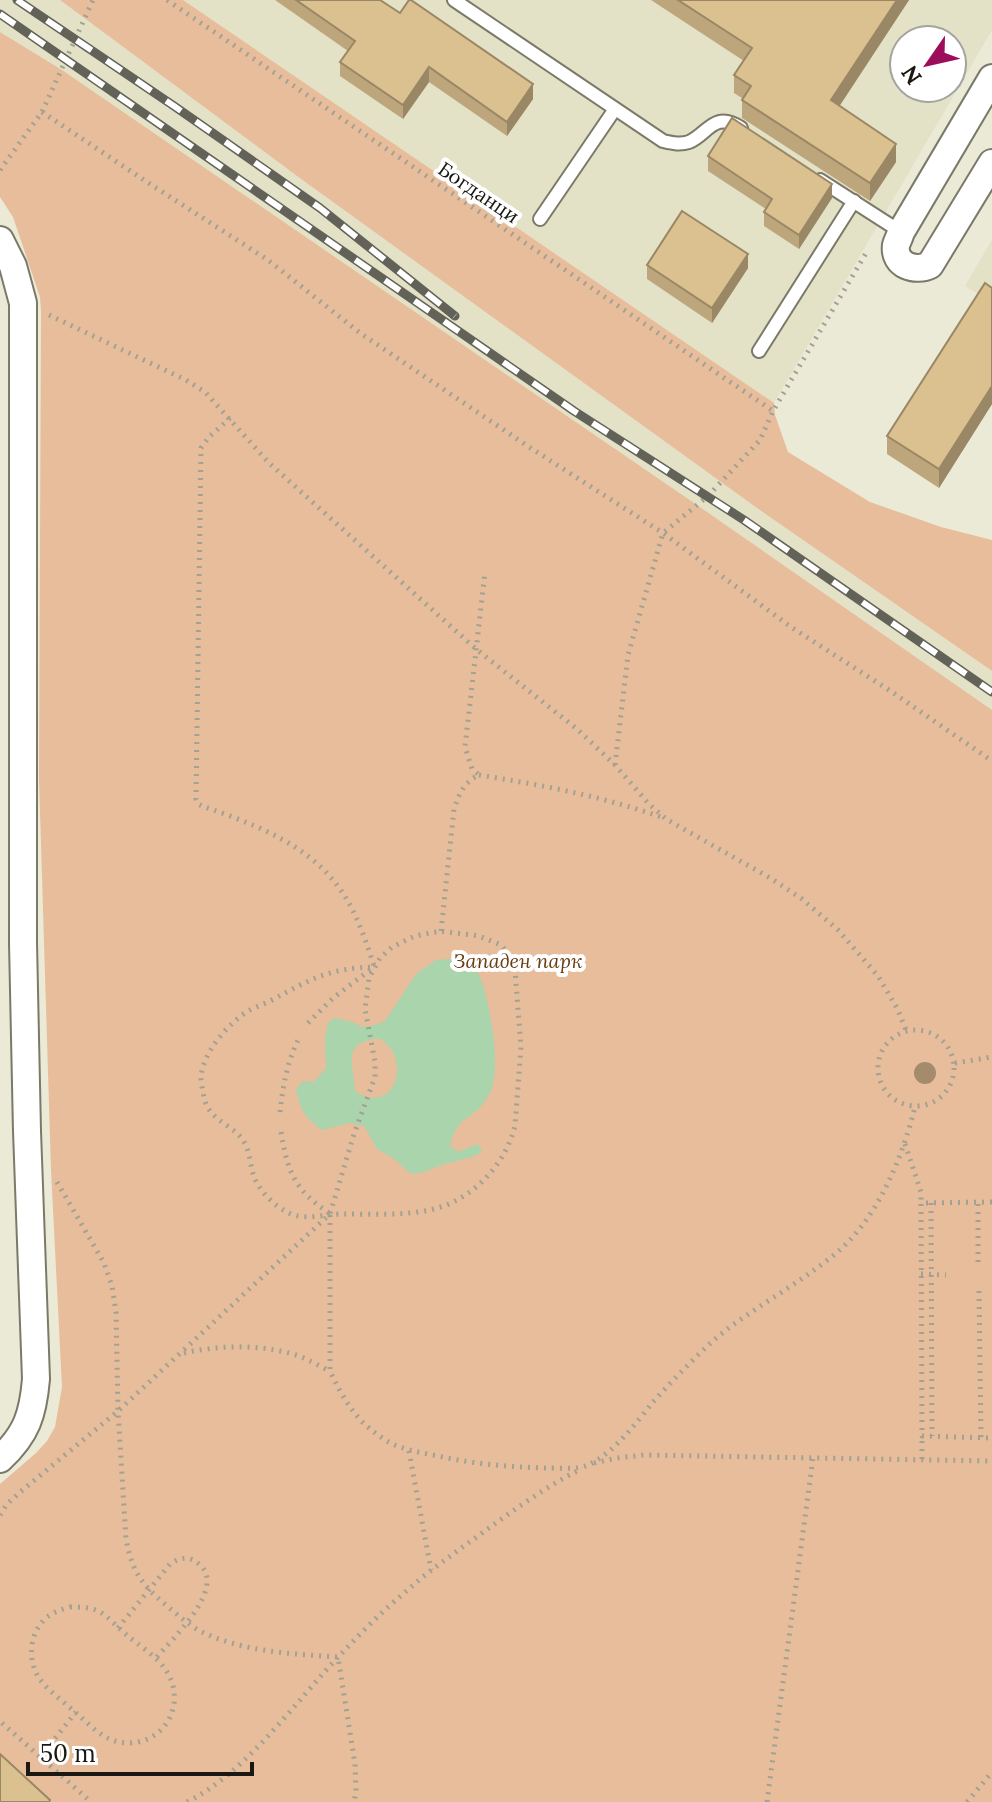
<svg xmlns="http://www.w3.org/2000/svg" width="992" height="1802" font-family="Lora,serif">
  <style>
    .built { fill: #e3e1c6; fill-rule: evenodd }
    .green { fill: #e8bd9b }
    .water { fill: #a9d4ac; fill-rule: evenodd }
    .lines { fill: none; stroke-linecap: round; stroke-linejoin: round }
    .service-casing { stroke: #7b7a69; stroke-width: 16 }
    .minor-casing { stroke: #7b7a69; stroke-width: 30 }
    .path { stroke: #a2a193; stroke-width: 5; stroke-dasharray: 2 6; stroke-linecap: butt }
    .service { stroke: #fff; stroke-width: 12 }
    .minor { stroke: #fff; stroke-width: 26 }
    .rail-casing { stroke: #636258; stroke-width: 9 }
    .rail { stroke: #fff; stroke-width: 6; stroke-dasharray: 18; stroke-linecap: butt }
    .tree { fill: #a48b6c }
    .wall { fill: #bda67c }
    .shaded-wall { fill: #9a8765 }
    .building { fill: #dcc190; stroke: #9a8765; stroke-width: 2 }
    .labels { text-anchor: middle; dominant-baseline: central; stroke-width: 8; stroke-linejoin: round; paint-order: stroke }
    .street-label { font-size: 20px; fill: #191812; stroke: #fff }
    .park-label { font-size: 20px; font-style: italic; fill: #6a3e15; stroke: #fff }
  </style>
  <rect width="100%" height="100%" fill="#ebead7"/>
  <g class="built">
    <polygon points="0,0 60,0 297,176 757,508 992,671 992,710 697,505 62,70 0,32"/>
    <path d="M183,0H992V30L774,403ZM904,40H952V88H904Z"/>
    <polygon points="992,240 992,303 965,286"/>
  </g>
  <g class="green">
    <polygon points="60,0 183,0 774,403 775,415 788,452 870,502 941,527 992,540 992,671 757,508 297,176"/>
    <polygon points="0,32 62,70 697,505 992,710 992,1802 0,1802 0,1484 36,1453 47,1441 55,1427 62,1387 51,1170 39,779 41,311 40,297 13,217 0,197"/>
  </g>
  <path class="water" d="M450,959C460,962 470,963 477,972C487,984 496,1045 495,1062C495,1074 494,1088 487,1098C474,1120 457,1115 450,1145L454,1150L461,1151L477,1144L480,1147L482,1152C468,1160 451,1161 436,1167C426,1171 423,1173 411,1174L393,1158L377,1149L364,1126L350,1123L322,1130C305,1117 300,1111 296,1089L303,1081L314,1082L326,1068L325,1038L328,1023L334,1018L353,1022L361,1027L375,1025L385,1021L416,974L436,960ZM379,1038C384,1042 390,1046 393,1052C406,1080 386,1112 355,1091C354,1063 340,1044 379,1038Z"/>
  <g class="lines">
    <defs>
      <g id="service">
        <path d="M454,0L663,141C672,143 680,145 689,142C708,134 714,110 741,128"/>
        <polyline points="820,180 901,232"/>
        <polyline points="540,219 615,109"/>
        <polyline points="759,351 854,201"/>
      </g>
      <g id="minor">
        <path d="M992,78L901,232C901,234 896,244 896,245C893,266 916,272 930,265L992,163"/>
        <path d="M0,240L13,266L23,303V943L27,1131L36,1379C33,1414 27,1434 0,1459"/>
      </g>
    </defs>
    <use href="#service" class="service-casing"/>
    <use href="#minor" class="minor-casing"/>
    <g class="path">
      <polyline points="167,0 773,411"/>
      <polyline points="42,112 147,182 268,260 360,333 529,447 663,533 791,627 892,692 992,761"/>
      <polyline points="0,170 42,112 93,0"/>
      <polyline points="49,315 186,380 205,392 269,463 476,649 577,729 615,765 649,804 666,819 772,879 802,899 838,930 878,976 897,1008 906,1030"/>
      <path d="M230,418L209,437L201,448L196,799L198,804L202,806C254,824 311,845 342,892C357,914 366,941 374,966"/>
      <polyline points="615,765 628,655 663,533 708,496 760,440 773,411 866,253 868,252"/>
      <path d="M479,775C541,785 601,796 661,817"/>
      <path d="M441,931L454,809C459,794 464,782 479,775L472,769L465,747L485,572"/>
      <polyline points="308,1023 333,998 374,967"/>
      <circle cx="916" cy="1068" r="38"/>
      <polyline points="955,1063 992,1057"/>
      <path d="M280,1112C283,1086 287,1062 299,1038"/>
      <path d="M281,1132C288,1173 294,1189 329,1213"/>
      <polyline points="905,1144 921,1192 921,1203"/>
      <path d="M57,1182L104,1263L112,1286L116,1312L118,1411L126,1539C132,1571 141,1584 166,1605C177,1614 187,1624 200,1631C242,1652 293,1654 338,1657L355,1764L356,1792L354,1802"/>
      <polyline points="992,1202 921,1203 922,1436 992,1438"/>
      <polyline points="931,1203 932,1436"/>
      <path d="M330,1215V1371C342,1397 356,1421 381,1437C397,1449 418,1452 438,1456C474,1464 509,1467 546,1468C558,1468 577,1470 588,1465C614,1453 635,1424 653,1402C669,1384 686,1367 703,1350C734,1320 772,1300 807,1275C821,1265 837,1254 849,1241C883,1205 903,1154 915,1107"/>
      <polyline points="978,1262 978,1203"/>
      <polyline points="921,1274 946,1275"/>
      <polyline points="979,1291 981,1437"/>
      <path d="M184,1353C220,1345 260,1344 296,1355C308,1359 319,1366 330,1371"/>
      <polyline points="409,1451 431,1570"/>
      <polyline points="922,1459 922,1436"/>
      <polyline points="594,1463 617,1458 644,1455 992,1461"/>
      <path d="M0,1515L7,1504L19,1493L118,1411L330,1214L354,1134L375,1077V1062L365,1009L369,978L380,958L392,947L415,936L441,931L479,936L501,945L511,957L515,970L521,1047L515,1126C505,1165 473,1199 434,1209C406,1216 371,1214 343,1214C325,1214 306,1221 289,1213C276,1207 261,1193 255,1179C250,1168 251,1155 245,1144C237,1126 212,1123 205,1101C203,1094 201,1083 201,1077C203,1052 229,1022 250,1010C257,1006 265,1004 272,1000C311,979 329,968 375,967"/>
      <path d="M70,1607C80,1607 91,1607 100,1612C110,1618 119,1629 128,1636C140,1646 156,1656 165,1669C180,1689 177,1719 156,1734C144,1743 128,1745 115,1741C99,1736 87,1722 75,1712C63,1701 48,1691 39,1678C28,1661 29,1636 43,1621C50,1613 60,1610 70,1607Z"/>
      <path d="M118,1628L170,1564C181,1557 189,1556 199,1564C228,1588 171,1640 155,1659"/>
      <polyline points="2,1723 91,1802"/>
      <polyline points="40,1757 76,1712"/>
      <path d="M187,1802C247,1772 295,1702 341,1654C360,1634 380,1613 402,1595C429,1570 459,1550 489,1528C518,1507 549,1485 581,1469"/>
      <polyline points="767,1802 813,1458"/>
      <polyline points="967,1802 992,1772"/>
    </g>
    <use href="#service" class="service"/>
    <use href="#minor" class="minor"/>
    <defs>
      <g id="rail">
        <polyline points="17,0 174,106 320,208 455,316"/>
        <polyline points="0,14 574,411 744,520 992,692"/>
      </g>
    </defs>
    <use href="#rail" class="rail-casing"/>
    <use href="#rail" class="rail"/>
  </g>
  <circle class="tree" cx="925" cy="1073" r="11"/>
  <g class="wall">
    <polygon points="275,0 380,0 533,99 507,136 429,82 403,119 340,76 340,62 348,51"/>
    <polygon points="651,0 909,0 839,106 896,162 870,201 742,118 742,98 734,93 734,75 744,61"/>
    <polygon points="708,156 832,198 799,249 764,226 764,212 766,209 708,171"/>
    <polygon points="647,265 748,268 712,323 647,279"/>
    <polygon points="992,288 992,404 939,488 887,454 887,436"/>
  </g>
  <g class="shaded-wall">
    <polygon points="897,0 909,0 831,119 831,100"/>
    <polygon points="429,67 429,82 403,119 403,105"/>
    <polygon points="533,84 533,99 507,136 507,122"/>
    <polygon points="896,144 896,162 870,201 870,183"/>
    <polygon points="832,184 832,198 799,249 799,235"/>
    <polygon points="748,254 748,268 712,323 712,308"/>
    <polygon points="992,386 992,404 939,488 939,469"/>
  </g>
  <g class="building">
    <polygon points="296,0 380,0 400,13 409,0 411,0 533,84 507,122 429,67 403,105 340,62 355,41"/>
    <polygon points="678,0 897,0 831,100 896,144 870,183 742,100 751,86 734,75 752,48"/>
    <polygon points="732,118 832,184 799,235 764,212 772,199 708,156"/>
    <polygon points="682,211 748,254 712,308 647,265"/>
    <polygon points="985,283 992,288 992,386 939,469 887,436"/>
    <polygon points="0,1754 50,1800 49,1802 0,1802"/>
  </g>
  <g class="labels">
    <g class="street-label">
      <text transform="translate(479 192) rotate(34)">Богданци</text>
    </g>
    <g class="park-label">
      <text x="518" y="960">Западен парк</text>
    </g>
  </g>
  <g transform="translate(928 64) rotate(236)"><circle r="38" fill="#ffffff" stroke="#a3a3a0" stroke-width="2"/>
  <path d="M0-6L14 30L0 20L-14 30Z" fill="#9c0e5c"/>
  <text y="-12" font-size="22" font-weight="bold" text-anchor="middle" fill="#191812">N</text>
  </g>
  <path d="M28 1762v12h224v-12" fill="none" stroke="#191812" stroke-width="4"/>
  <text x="40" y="1762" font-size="24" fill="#191812" stroke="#ffffff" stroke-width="6" paint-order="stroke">50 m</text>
</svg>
